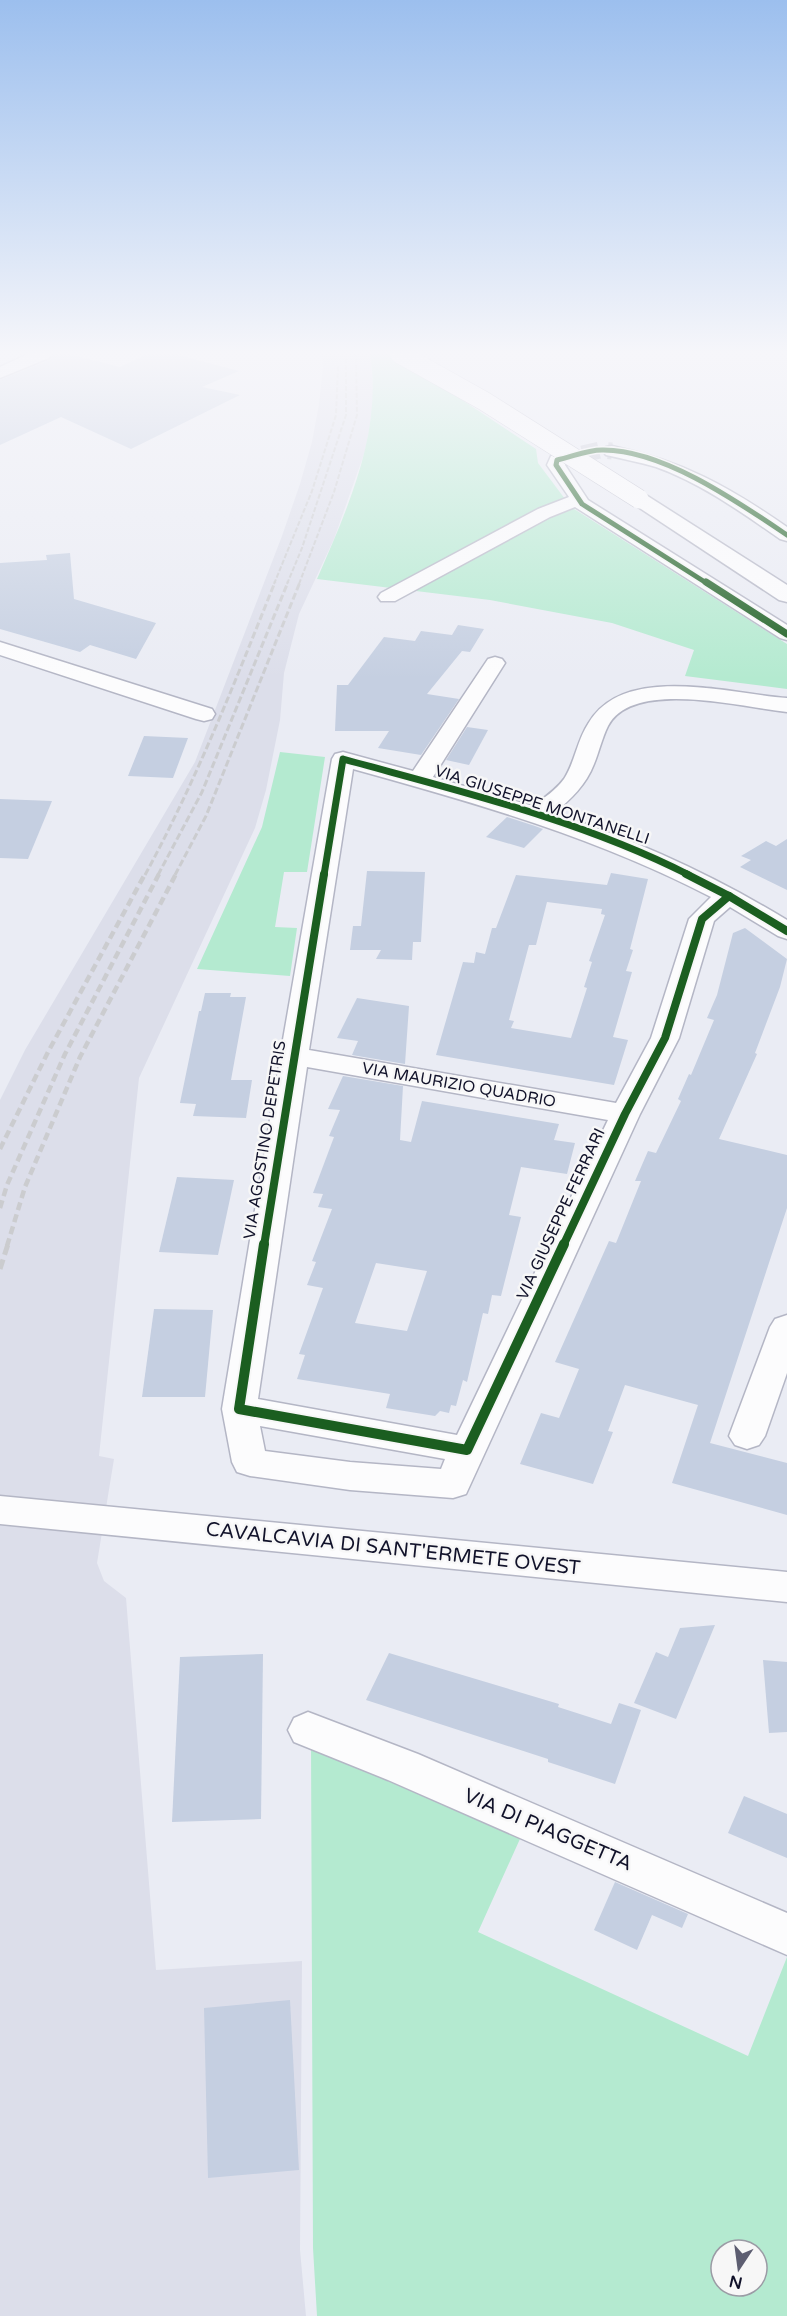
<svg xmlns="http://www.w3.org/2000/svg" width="787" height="2316" font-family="'Varela Round',sans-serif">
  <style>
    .built { fill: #dcdeea }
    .green { fill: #b4ead0; fill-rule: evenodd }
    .building { fill: #c5cfe1; fill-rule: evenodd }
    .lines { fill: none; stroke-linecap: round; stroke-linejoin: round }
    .minor-tunnel { stroke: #c9cbd6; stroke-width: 17; stroke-dasharray: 17 9; stroke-linecap: butt }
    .minor-casing { stroke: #b4b6c5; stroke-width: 3 }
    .major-casing { stroke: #b4b6c5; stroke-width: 3 }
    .highway-casing { stroke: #b4b6c5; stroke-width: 3 }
    .minor { fill: #fcfcfd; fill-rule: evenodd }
    .major { fill: #fcfcfd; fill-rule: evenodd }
    .highway { fill: #fcfcfd; fill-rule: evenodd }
    .rail-far3 { stroke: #cbcccf; stroke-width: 2; stroke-dasharray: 5 2; stroke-linecap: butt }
    .rail-far2 { stroke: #cbcccf; stroke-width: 3; stroke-dasharray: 7 3; stroke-linecap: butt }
    .rail-far1 { stroke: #cbcccf; stroke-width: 4.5; stroke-dasharray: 8 4.5; stroke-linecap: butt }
    .rail { stroke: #cbcccf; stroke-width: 5; stroke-dasharray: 10 5; stroke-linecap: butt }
    .highway-bridge-casing { stroke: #b4b6c5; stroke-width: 20; stroke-linecap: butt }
    .highway-bridge { stroke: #fcfcfd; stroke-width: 19 }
    .cycleway-far3-casing { stroke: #f7f7f7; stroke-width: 8 }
    .cycleway-far2-casing { stroke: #f7f7f7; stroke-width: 10 }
    .cycleway-far1-casing { stroke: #f7f7f7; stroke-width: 12 }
    .cycleway-casing { stroke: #f7f7f7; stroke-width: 14 }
    .cycleway-far3 { stroke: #1b5e20; stroke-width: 5 }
    .cycleway-far2 { stroke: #1b5e20; stroke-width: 7 }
    .cycleway-far1 { stroke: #1b5e20; stroke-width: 8 }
    .cycleway { stroke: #1b5e20; stroke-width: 10 }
    .labels { text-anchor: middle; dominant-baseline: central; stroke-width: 5; stroke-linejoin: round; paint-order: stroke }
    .street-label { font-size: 16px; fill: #11122a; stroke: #f7f7f7 }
    .near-street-label { font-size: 20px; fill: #11122a; stroke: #f7f7f7 }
  </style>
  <rect width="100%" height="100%" fill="#eaecf4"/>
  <polygon class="built" points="321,354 370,354 374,402 365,451 334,539 299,614 284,673 280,720 266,790 255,828 139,1078 99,1456 114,1459 97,1563 104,1581 126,1598 156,1970 302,1961 300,2250 306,2316 0,2316 0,1100 25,1050 195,762 282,536 300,484 312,442 319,404 323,367"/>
  <g class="green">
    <path d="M370,354H388L432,380L536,449L538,463L571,507L787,644V689L685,676L694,650L612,623L490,600L317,579C347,510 383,432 370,354Z"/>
    <polygon points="280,752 325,757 307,872 284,872 275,927 297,928 290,976 197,969 262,827"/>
    <path d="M311,1741L524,1830L478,1932L748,2056L787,1957V2316H317L313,2248ZM721,2250H757V2286H721Z"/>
  </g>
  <g class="building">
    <polygon points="53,354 69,354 120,367 147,354 175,354 239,371 202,387 240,395 131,449 61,417 0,445 0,380 50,360"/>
    <polygon points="70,553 74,599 156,623 136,659 90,645 80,652 0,629 0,563 47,560 46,555"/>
    <polygon points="458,625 484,629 470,652 462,651 427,694 459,699 421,755 378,748 389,731 335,731 337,685 348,685 384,637 415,641 421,631 452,635"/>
    <polygon points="467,727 488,730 469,765 446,760"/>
    <polygon points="144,736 188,738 173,778 128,776"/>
    <polygon points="0,799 52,801 28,859 0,858"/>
    <polygon points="507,817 535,826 543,829 524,848 486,837"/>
    <polygon points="787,839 787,890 740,867 751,860 741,856 766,841 776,846"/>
    <polygon points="367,871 425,872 421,942 413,942 412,960 376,959 381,950 350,950 353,926 361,926"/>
    <path d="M611,873L648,879L630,949L633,950L626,971L632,972L613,1037L628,1040L614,1085L436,1055L463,962L474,963L476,952L485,954L492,928H496L516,875L607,885ZM547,902L602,909L601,914L605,915L589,961L592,962L584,987L587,988L571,1038L511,1028L514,1021L509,1020L529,945H536Z"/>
    <polygon points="745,928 787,959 780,987 755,1053 757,1054 719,1139 787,1155 787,1208 710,1443 787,1463 787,1515 672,1483 698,1405 625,1385 608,1431 613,1432 593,1484 520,1464 541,1413 559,1418 579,1369 555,1362 609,1241 616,1243 641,1181 635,1181 648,1151 656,1153 681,1101 678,1099 689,1074 691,1075 714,1020 707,1018 717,995 733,933"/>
    <polygon points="205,993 231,993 230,997 246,997 231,1080 252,1080 246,1118 193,1116 196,1104 180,1103 199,1011 201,1011"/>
    <polygon points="357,998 409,1006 405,1064 352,1055 358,1041 337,1038"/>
    <path d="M343,1076L403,1086L400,1140L411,1142L422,1101L559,1124L554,1140L575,1143L567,1174L521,1167L509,1215L521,1217L501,1296L492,1295L488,1314L483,1313L467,1382L463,1380L456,1406L451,1405L449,1413L440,1411L435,1416L386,1408L390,1394L297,1379L305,1355L299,1354L323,1288L307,1285L316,1262L312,1261L332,1209L318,1207L323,1194L313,1193L334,1137L329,1136L340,1110L328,1109ZM376,1263L427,1271L407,1331L355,1323Z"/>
    <polygon points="177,1177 234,1180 218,1255 159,1252"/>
    <polygon points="154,1309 213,1310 205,1397 142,1397"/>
    <polygon points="715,1625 676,1719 634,1703 656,1652 668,1657 680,1628"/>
    <polygon points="389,1653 559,1704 558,1707 611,1724 619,1703 641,1710 615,1784 548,1762 548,1759 366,1700"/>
    <polygon points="263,1654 261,1819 172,1822 180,1657"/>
    <polygon points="763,1660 787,1662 787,1732 769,1733"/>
    <polygon points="744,1796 787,1814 787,1858 728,1833"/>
    <polygon points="615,1882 688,1914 682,1928 652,1915 637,1950 594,1930"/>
    <polygon points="290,2000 299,2170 208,2178 204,2008"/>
  </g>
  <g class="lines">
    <polyline class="minor-tunnel" points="557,460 600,450 612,451"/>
    <defs>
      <g id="minor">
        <path d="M612,446C683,461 728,486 787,527V541L780,539C741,512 701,483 656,467C639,462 623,459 606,455L603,451L606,447Z"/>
        <polygon points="557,455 563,456 566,460 565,465 588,500 787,625 787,640 780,638 575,507 550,517 395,601 381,601 378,597 381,593 538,509 569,497 547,465 551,456"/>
        <polygon points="0,642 212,709 215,714 212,719 204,721 196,719 0,655"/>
        <path d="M495,657L502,659L505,663L433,777L533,806C544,798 556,790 564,779C575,762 577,741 588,724C623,662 730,694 787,698V712C744,708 633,678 608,726C602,738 599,752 594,764C586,785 571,799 554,813C636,840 713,875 787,920V939L778,936L730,907L714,921L679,1038L640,1114L466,1494L453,1498L350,1490L250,1476L237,1472L232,1462L222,1409L280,1059L278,1056L281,1051L332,759L335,754L343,752L413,771L488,659ZM353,769C476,803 598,838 711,897L689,919L651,1038L616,1103L309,1050ZM307,1067L608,1120L457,1435L258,1399ZM260,1426L445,1459L441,1469L350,1462L265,1451Z"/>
        <polygon points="787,1315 787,1373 765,1436 759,1445 747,1449 735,1445 729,1436 770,1327 775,1319"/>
        <polygon points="0,1496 787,1572 787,1602 0,1524"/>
        <polygon points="308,1712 418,1754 787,1913 787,1955 388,1780 294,1742 288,1730 294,1718"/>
      </g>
      <polygon id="major" points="28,354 51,354 49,358 0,378 0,367"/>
      <polygon id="highway" points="639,493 646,495 787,585 787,602 779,600 632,503 629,499 632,495"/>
    </defs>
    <use href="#minor" class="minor-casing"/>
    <use href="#major" class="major-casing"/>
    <use href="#highway" class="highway-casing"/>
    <use href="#minor" class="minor"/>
    <use href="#major" class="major"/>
    <use href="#highway" class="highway"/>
    <g class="rail-far3">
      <polyline points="274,584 312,491 336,415 338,366"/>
      <polyline points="287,584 302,548 346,415 346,354"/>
      <polyline points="299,584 334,492 357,415 356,354"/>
    </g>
    <g class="rail-far2">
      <path d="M145,875C196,781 235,682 275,582"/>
      <polyline points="158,875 202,792 288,582"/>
      <polyline points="175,875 206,816 300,582"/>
    </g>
    <g class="rail-far1">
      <polyline points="0,1149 48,1052 145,874"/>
      <polyline points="0,1208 7,1185 65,1054 159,874"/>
      <polyline points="7,1246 25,1187 80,1057 176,874"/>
    </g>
    <polyline class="rail" points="0,1269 8,1244"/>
    <defs>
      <polyline id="highway-bridge" points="400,354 484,401 639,499"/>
    </defs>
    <use href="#highway-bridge" class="highway-bridge-casing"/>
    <use href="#highway-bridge" class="highway-bridge"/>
    <defs>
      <path id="cycleway-far3" d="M708,584L582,504L556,465L557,460C572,457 586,450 602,450C662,449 738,502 787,535"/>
      <g id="cycleway-far2">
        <polyline points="706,582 787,634"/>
        <path d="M324,875L343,759C459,791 581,820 689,875"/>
      </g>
      <g id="cycleway-far1">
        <polyline points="686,874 729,896"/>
        <polyline points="729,896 787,931"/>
        <polyline points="264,1246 324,874"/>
        <polyline points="563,1246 625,1114 665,1038 702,919 729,896"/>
      </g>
      <polyline id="cycleway" points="264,1244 239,1409 467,1450 564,1244"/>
    </defs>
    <use href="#cycleway-far3" class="cycleway-far3-casing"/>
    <use href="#cycleway-far2" class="cycleway-far2-casing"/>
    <use href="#cycleway-far1" class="cycleway-far1-casing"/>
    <use href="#cycleway" class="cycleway-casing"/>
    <use href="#cycleway-far3" class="cycleway-far3"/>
    <use href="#cycleway-far2" class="cycleway-far2"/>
    <use href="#cycleway-far1" class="cycleway-far1"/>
    <use href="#cycleway" class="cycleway"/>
  </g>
  <linearGradient id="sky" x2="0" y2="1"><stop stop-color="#9cbfee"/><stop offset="0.52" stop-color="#f6f6fa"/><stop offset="1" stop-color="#f6f6fa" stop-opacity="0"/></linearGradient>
  <rect width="787" height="679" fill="url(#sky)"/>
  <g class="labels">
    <g class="street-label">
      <text transform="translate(542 805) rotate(18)">VIA GIUSEPPE MONTANELLI</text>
      <text transform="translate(459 1085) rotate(10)">VIA MAURIZIO QUADRIO</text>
      <text transform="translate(265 1140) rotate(-81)">VIA AGOSTINO DEPETRIS</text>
      <text transform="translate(561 1214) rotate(-65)">VIA GIUSEPPE FERRARI</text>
    </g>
    <g class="near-street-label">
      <text transform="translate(393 1549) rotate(6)">CAVALCAVIA DI SANT'ERMETE OVEST</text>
      <text transform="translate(548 1830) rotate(23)">VIA DI PIAGGETTA</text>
    </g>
  </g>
  <g transform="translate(739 2268) rotate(193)"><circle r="28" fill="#f7f7f7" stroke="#9b9ba5" stroke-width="1.5"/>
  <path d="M0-4.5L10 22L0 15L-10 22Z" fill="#5d5e71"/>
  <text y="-9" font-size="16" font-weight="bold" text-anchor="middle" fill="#11122a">N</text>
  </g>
</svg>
